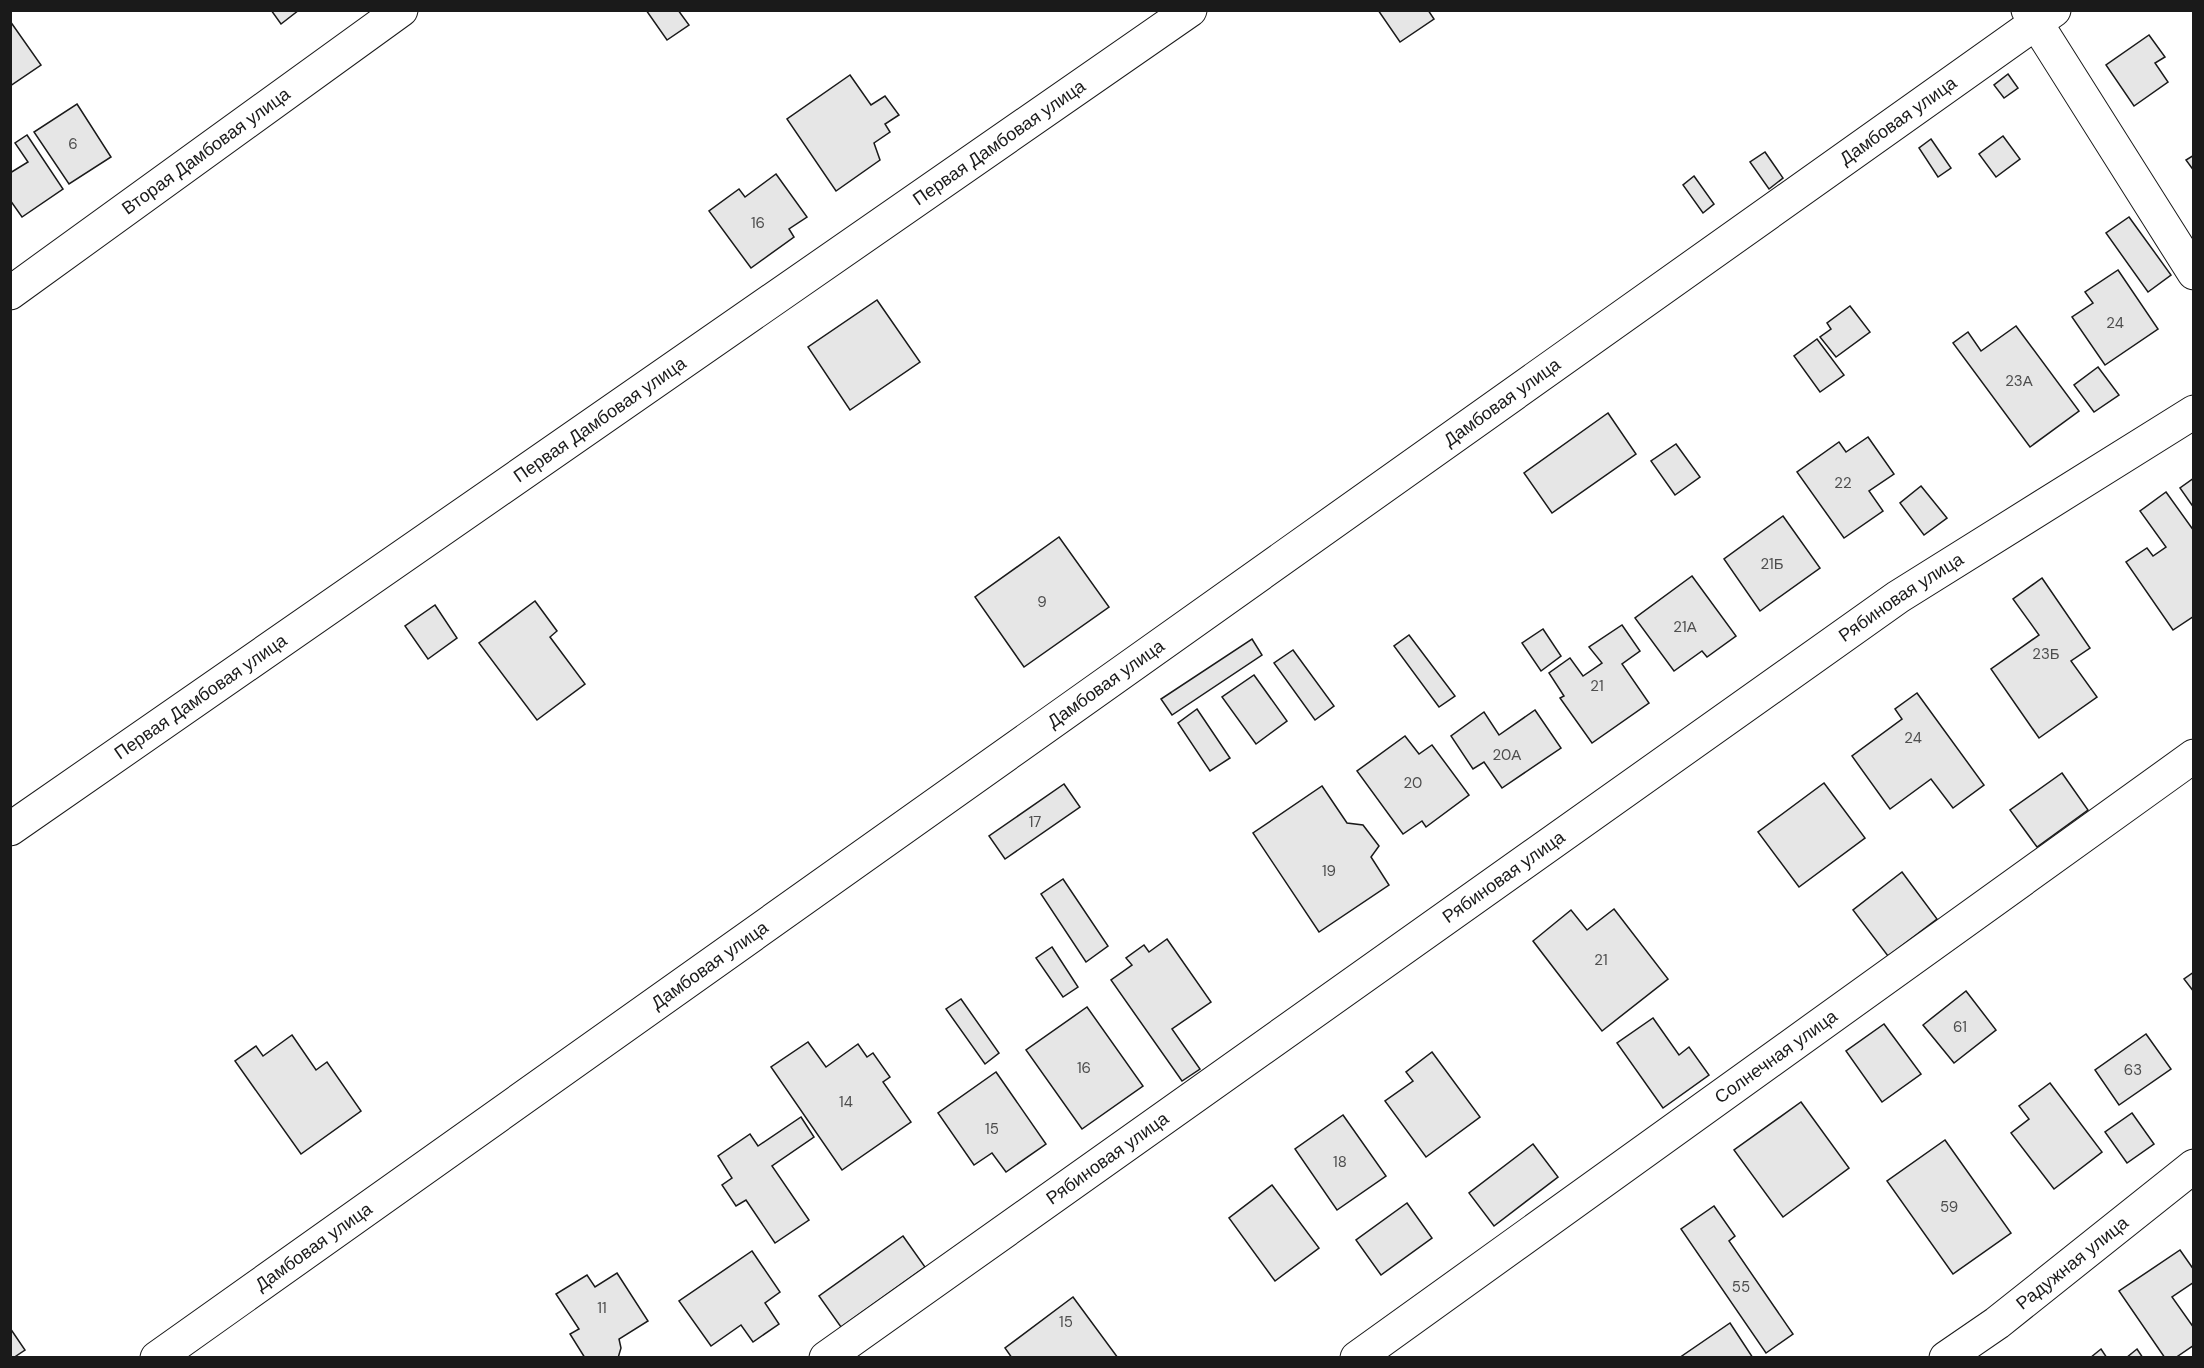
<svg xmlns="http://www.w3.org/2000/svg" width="2204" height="1368" font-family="'DM Sans',sans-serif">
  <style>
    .building { fill: #e6e6e6; stroke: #1a1a1a; stroke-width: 1.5 }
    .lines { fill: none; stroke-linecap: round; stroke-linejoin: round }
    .minor-casing { stroke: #1a1a1a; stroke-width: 35 }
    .minor { stroke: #fff; stroke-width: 33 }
    .labels { text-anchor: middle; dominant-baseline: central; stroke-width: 4.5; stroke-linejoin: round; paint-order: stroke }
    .number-label { font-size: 15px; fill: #4d4d4d }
    .street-label { font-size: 18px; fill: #1a1a1a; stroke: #fff }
  </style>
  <rect width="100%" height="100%" fill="#fff"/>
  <g class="building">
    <polygon points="271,10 299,10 281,24"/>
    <polygon points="646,10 678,10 689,25 667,40"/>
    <polygon points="1378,10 1428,10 1434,19 1400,42"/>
    <polygon points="10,21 41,65 10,86"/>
    <polygon points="2149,35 2165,57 2155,63 2168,82 2134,106 2106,65"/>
    <polygon points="2008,74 2018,88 2004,98 1994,85"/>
    <polygon points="850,75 871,105 885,96 899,115 885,124 890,132 874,143 880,160 836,191 787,119"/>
    <polygon points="77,104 111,157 69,184 34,132"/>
    <polygon points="27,135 63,189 22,217 10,200 10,173 28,162 15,143"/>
    <polygon points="2003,136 2020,159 1996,177 1979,154"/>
    <polygon points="1931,139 1951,168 1938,177 1919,148"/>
    <polygon points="1765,152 1783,178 1769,189 1750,162"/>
    <polygon points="2194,155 2194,171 2186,160"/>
    <polygon points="776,174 807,217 789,229 794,237 751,268 709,211 739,189 745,197"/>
    <polygon points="1694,176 1714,204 1703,213 1683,185"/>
    <polygon points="2129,217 2171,275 2148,292 2106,233"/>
    <polygon points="2118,270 2158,329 2105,365 2072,317 2093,303 2085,292"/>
    <polygon points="877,300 920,362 850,410 808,347"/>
    <polygon points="1850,306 1870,332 1836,357 1820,337 1831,329 1827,323"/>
    <polygon points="2016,326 2079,411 2030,447 1953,343 1968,332 1981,351"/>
    <polygon points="1817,339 1844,375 1820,392 1794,356"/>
    <polygon points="2098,367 2119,395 2094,412 2074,385"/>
    <polygon points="1608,413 1636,454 1552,513 1524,473"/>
    <polygon points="1868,437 1894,474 1869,491 1883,511 1844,538 1797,472 1839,442 1846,452"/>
    <polygon points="1676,444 1700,477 1675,495 1651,461"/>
    <polygon points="2194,478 2194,508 2180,488"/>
    <polygon points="1921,486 1947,518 1924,535 1900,503"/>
    <polygon points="2166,492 2194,531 2194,616 2173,630 2126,562 2147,548 2153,556 2166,547 2140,511"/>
    <polygon points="1783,516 1820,568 1760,611 1724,559"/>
    <polygon points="1059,537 1109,607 1024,667 975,597"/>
    <polygon points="1692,576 1736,636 1707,657 1702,651 1674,671 1635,618"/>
    <polygon points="2042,578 2090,648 2071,661 2097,697 2039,738 1991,669 2039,635 2013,599"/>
    <polygon points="535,601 557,631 550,637 585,684 537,720 479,643"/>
    <polygon points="435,605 457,638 428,659 405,626"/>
    <polygon points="1622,625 1640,651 1622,664 1649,703 1592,743 1560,698 1564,696 1549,673 1570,658 1583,676 1602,663 1589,647"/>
    <polygon points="1543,629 1561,656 1541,671 1522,643"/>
    <polygon points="1409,635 1455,696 1439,707 1394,646"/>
    <polygon points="1252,639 1262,655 1172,715 1161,699"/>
    <polygon points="1293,650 1334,706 1315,720 1274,663"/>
    <polygon points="1254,675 1287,721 1256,744 1222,697"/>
    <polygon points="1917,693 1984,785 1953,808 1931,779 1890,809 1852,756 1902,719 1895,709"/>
    <polygon points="1197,709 1230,758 1210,771 1178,723"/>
    <polygon points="1535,710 1561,748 1502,788 1484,762 1473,769 1451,736 1484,712 1499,735"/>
    <polygon points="1405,736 1419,754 1432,745 1469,795 1426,827 1422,821 1403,834 1357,771"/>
    <polygon points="2062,773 2088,810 2037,847 2010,810"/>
    <polygon points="1824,783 1865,838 1799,887 1758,832"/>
    <polygon points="1064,784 1080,807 1005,859 989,836"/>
    <polygon points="1322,786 1347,823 1363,825 1379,846 1371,857 1389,885 1319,932 1253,833"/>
    <polygon points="1902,872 1937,919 1888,956 1853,910"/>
    <polygon points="1063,879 1108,946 1086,962 1041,894"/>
    <polygon points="1614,909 1668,979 1602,1031 1533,941 1571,910 1587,930"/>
    <polygon points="1167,939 1211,1002 1172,1029 1200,1069 1182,1081 1111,980 1132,965 1126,958 1144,945 1149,952"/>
    <polygon points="1052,947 1078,987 1063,997 1036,958"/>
    <polygon points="2194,972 2194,992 2184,979"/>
    <polygon points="1966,991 1996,1030 1954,1063 1923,1025"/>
    <polygon points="961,999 999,1053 985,1064 946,1009"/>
    <polygon points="1087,1007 1143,1086 1082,1129 1026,1050"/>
    <polygon points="1653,1018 1679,1055 1689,1047 1709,1075 1663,1108 1617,1043"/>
    <polygon points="1884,1024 1921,1074 1882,1102 1846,1051"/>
    <polygon points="2146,1034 2171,1069 2119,1105 2095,1070"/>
    <polygon points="292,1035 316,1070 327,1062 361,1111 301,1154 235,1061 256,1046 263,1056"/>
    <polygon points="808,1042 826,1067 858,1044 867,1057 873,1053 890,1077 883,1082 911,1122 842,1170 771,1067"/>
    <polygon points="1432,1052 1480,1117 1426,1157 1385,1101 1413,1081 1406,1072"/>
    <polygon points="996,1072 1046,1144 1006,1172 992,1153 974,1165 938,1113"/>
    <polygon points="2050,1083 2102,1152 2054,1189 2011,1133 2029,1119 2019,1106"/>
    <polygon points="1801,1102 1849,1168 1783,1217 1734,1150"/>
    <polygon points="2132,1113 2154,1144 2127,1163 2105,1132"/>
    <polygon points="1343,1115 1386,1176 1337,1210 1295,1149"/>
    <polygon points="801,1117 814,1137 772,1166 809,1220 775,1243 746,1200 736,1206 722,1185 732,1178 718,1156 750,1134 758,1146"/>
    <polygon points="1945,1140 2011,1233 1953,1274 1887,1181"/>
    <polygon points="1533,1144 1558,1177 1494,1226 1469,1193"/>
    <polygon points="1272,1185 1319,1248 1275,1281 1229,1218"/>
    <polygon points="1407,1203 1432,1238 1381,1275 1356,1240"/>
    <polygon points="1714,1206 1735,1236 1729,1241 1793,1334 1766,1353 1681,1229"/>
    <polygon points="903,1236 925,1267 841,1327 819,1296"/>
    <polygon points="2180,1250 2194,1270 2194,1282 2172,1297 2194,1328 2194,1345 2175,1358 2165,1358 2119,1291"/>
    <polygon points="752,1251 780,1292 765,1303 779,1324 753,1342 741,1325 711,1346 679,1301"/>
    <polygon points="617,1273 648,1321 619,1339 621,1348 618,1358 585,1358 570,1334 579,1329 556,1294 587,1275 595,1287"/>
    <polygon points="1073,1297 1118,1358 1012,1358 1005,1348"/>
    <polygon points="1730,1323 1753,1358 1679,1358"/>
    <polygon points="10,1328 25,1350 13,1358 10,1358"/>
    <polygon points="2101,1349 2107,1358 2090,1358"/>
    <polygon points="2137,1349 2143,1358 2126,1358"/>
  </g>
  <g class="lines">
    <defs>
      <g id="minor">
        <polyline points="2028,10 2194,273"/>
        <path id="s1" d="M10,293L401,10"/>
        <path id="s2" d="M10,829L1190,10"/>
        <path id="s3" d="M157,1358L2054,10"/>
        <path id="s4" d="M826,1358L1898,597L2194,412"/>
        <path id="s5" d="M1357,1358L2194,756"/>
        <path id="s6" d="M1946,1358L1997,1323L2194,1166"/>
      </g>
    </defs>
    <use href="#minor" class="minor-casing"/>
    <use href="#minor" class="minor"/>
  </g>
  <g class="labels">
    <g class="number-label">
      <text x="73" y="144">6</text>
      <text x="758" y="223">16</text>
      <text x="2115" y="323">24</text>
      <text x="2019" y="381">23А</text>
      <text x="1843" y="483">22</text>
      <text x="1772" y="564">21Б</text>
      <text x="1042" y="602">9</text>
      <text x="1685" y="627">21А</text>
      <text x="2046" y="654">23Б</text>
      <text x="1597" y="686">21</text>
      <text x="1913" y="738">24</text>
      <text x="1507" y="755">20А</text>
      <text x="1413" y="783">20</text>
      <text x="1035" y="822">17</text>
      <text x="1329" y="871">19</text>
      <text x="1601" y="960">21</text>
      <text x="1960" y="1027">61</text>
      <text x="1084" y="1068">16</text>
      <text x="2133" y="1070">63</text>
      <text x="846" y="1102">14</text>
      <text x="992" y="1129">15</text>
      <text x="1340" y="1162">18</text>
      <text x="1949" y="1207">59</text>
      <text x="1741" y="1287">55</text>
      <text x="602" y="1308">11</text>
      <text x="1066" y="1322">15</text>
    </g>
    <g class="street-label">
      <text stroke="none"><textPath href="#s3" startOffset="2136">Дамбовая улица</textPath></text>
      <text stroke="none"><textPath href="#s2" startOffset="1204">Первая Дамбовая улица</textPath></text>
      <text stroke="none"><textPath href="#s1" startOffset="242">Вторая Дамбовая улица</textPath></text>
      <text stroke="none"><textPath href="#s3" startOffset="1650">Дамбовая улица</textPath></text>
      <text stroke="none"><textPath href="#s2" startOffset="718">Первая Дамбовая улица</textPath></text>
      <text stroke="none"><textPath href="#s4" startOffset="1317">Рябиновая улица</textPath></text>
      <text stroke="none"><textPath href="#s3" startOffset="1164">Дамбовая улица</textPath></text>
      <text stroke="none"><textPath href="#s2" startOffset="232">Первая Дамбовая улица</textPath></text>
      <text stroke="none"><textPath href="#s4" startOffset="831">Рябиновая улица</textPath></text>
      <text stroke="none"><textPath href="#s3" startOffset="678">Дамбовая улица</textPath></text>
      <text stroke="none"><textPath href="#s5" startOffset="516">Солнечная улица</textPath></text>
      <text stroke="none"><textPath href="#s4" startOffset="345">Рябиновая улица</textPath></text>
      <text stroke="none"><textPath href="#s3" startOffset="192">Дамбовая улица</textPath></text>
      <text stroke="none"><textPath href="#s6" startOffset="158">Радужная улица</textPath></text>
    </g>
  </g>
  <rect width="2204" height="1368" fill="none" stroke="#1a1a1a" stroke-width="24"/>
</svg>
